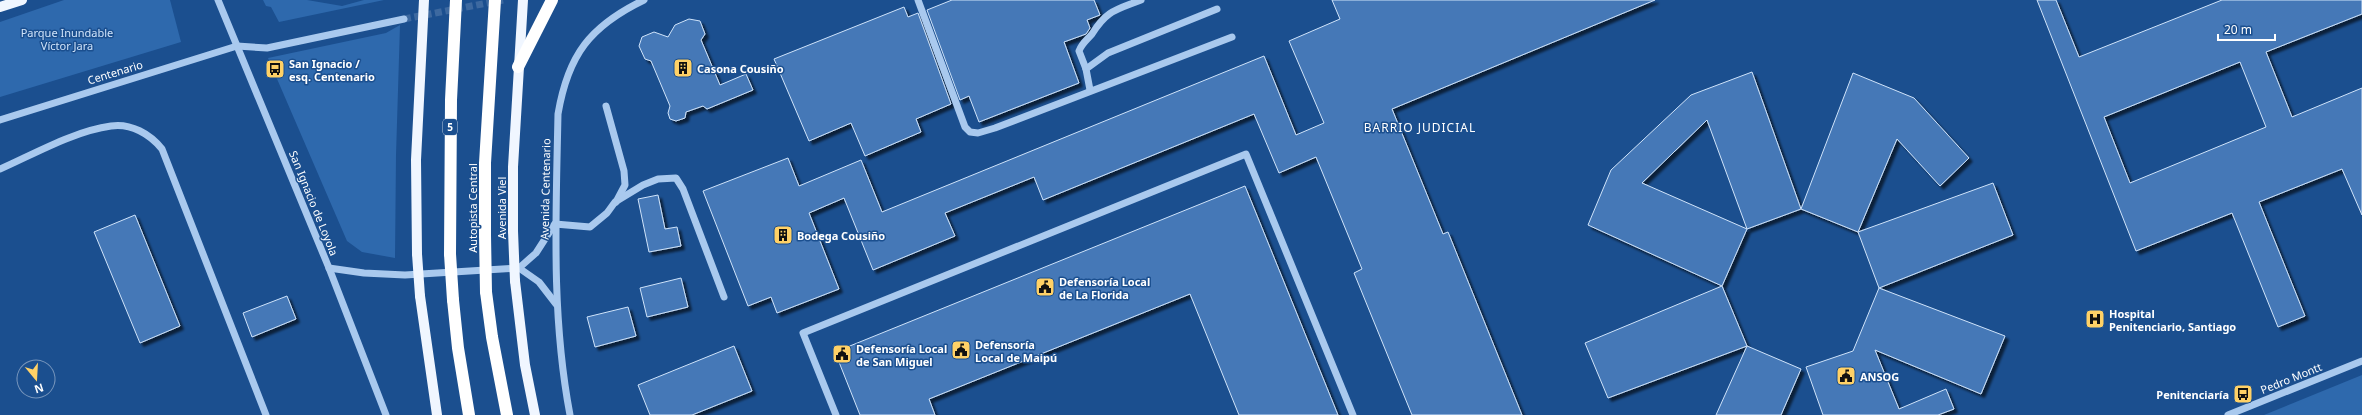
<svg xmlns="http://www.w3.org/2000/svg" width="2362" height="415" font-family="'Noto Sans',sans-serif">
  <style>
    .green { fill: #2e69ad }
    .building { fill: #4478b7; stroke: #cfe3fa; fill-rule: evenodd; filter: url(#shadow) }
    .lines { fill: none; stroke-linecap: round; stroke-linejoin: round }
    .minor-tunnel { stroke: #3d69a0; stroke-width: 7; stroke-dasharray: 7 3.5; stroke-linecap: butt }
    .minor { stroke: #a9c9ee; stroke-width: 7 }
    .major { stroke: #f0f6ff; stroke-width: 10 }
    .highway { stroke: #fff; stroke-width: 12 }
    .major-bridge { stroke: #f0f6ff; stroke-width: 10 }
    .highway-bridge { stroke: #fff; stroke-width: 12 }
    .labels { text-anchor: middle; dominant-baseline: central; stroke-width: 3; stroke-linejoin: round; paint-order: stroke }
    .shield { fill: #1b4f8f; stroke: #bbcadd; stroke-width: 1 }
    .shield-label { font-size: 10px; font-weight: bold; fill: #fff }
    .park-label { font-size: 11px; fill: #cfe3fa; stroke: #1b4f8f }
    .poi-label { font-size: 11px; font-weight: bold; fill: #fff; stroke: #1b4f8f; text-anchor: start }
    .street-label { font-size: 11px; fill: #fff; stroke: #1b4f8f }
    .neighbourhood-label { font-size: 12px; letter-spacing: 1px; fill: #fff; stroke: #1b4f8f }
  </style>
  <defs>
    <filter id="shadow"><feDropShadow dx="3.5" dy="3.5" stdDeviation="1" flood-color="#0009"/></filter>
  </defs>
  <rect width="100%" height="100%" fill="#1b4f8f"/>
  <g class="green">
    <polygon points="64,0 170,0 181,42 0,97 0,22"/>
    <polygon points="263,0 307,0 342,6 364,0 384,0 279,22 271,7 266,6"/>
    <polygon points="400,25 396,155 395,258 362,252 347,241 268,58 386,33"/>
    <polygon points="2362,375 2362,415 2264,415"/>
  </g>
  <g class="building">
    <polygon points="952,0 1094,0 1100,15 1087,20 1090,28 1086,34 1064,42 1079,83 979,122 969,96 960,100 927,10"/>
    <polygon points="1332,0 1655,0 1392,109 1443,234 1448,232 1522,415 1412,415 1354,273 1362,269 1316,157 1279,173 1254,114 1043,200 1034,177 945,213 955,236 873,270 844,198 809,213 839,289 777,313 771,297 748,306 703,191 788,158 799,186 861,160 882,212 1264,56 1296,135 1324,123 1289,41 1340,19"/>
    <path d="M2037,0H2056L2079,57L2222,0H2362V14L2266,52L2292,117L2362,88V215L2342,169L2259,202L2305,316L2278,327L2232,213L2136,251ZM2240,62L2266,127L2130,183L2104,117Z"/>
    <polygon points="904,7 908,17 918,13 951,104 916,119 921,132 865,156 851,123 809,141 774,59"/>
    <polygon points="689,19 700,21 705,34 701,40 720,85 746,74 753,90 707,109 703,106 686,112 685,118 676,121 670,119 668,113 670,106 651,61 645,59 639,46 642,37 654,32 668,37 675,25"/>
    <path d="M1752,72L1801,209L1747,229L1722,286L1588,225L1611,170L1691,95ZM1707,120L1747,229L1642,183Z"/>
    <polygon points="1853,73 1914,98 1969,158 1940,186 1897,139 1858,232 1801,209"/>
    <polygon points="1993,183 2013,235 1879,288 1858,232"/>
    <polygon points="1245,186 1338,415 1239,415 1190,294 929,399 935,415 860,415 835,352"/>
    <polygon points="658,195 665,229 677,227 681,246 649,252 638,199"/>
    <polygon points="135,215 180,326 140,343 94,232"/>
    <polygon points="681,278 688,307 647,317 640,288"/>
    <polygon points="1722,286 1747,346 1608,398 1585,343"/>
    <polygon points="1879,288 2005,336 1981,394 1875,350 1899,409 1946,389 1954,409 1938,415 1823,415 1806,367 1853,351"/>
    <polygon points="287,296 296,319 252,337 243,313"/>
    <polygon points="628,307 636,336 595,347 587,317"/>
    <polygon points="734,346 752,391 692,415 650,415 638,385"/>
    <polygon points="1747,346 1801,369 1781,415 1716,415"/>
  </g>
  <g class="lines">
    <polyline class="minor-tunnel" points="404,19 503,0"/>
    <g class="minor">
      <polyline points="218,0 329,268 386,415"/>
      <polyline points="918,0 965,127 970,132 978,133 995,128 1232,37"/>
      <polyline points="1086,69 1108,53 1217,9"/>
      <path d="M1090,90L1086,69L1079,51C1082,43 1087,40 1092,34C1107,10 1116,10 1141,0"/>
      <polyline points="606,106 624,171 625,185 616,202"/>
      <polyline points="0,120 237,46 267,48 404,19"/>
      <path d="M0,169C34,154 74,131 111,126C131,123 150,134 162,149L266,415"/>
      <polyline points="555,224 590,227 607,213 615,202 643,185 658,179 676,178 683,189 724,297"/>
      <polyline points="329,268 364,273 405,275 519,268 536,253 554,225"/>
      <polyline points="519,268 539,282 556,304"/>
      <path d="M570,415C551,315 556,215 558,114C568,55 590,26 644,0"/>
      <polyline points="836,415 803,333 1246,154 1353,415"/>
      <polyline points="2228,415 2362,361"/>
    </g>
    <g class="major">
      <polyline points="0,7 22,0"/>
      <polyline points="513,231 513,167 523,0"/>
      <polyline points="417,254 416,160 424,0"/>
      <polyline points="515,281 525,365 535,415"/>
      <polyline points="420,296 437,415"/>
    </g>
    <g class="highway">
      <polyline points="518,67 552,0"/>
      <polyline points="485,235 485,163 495,0"/>
      <polyline points="450,254 451,100 456,0"/>
      <polyline points="486,292 492,337 507,415"/>
      <polyline points="453,300 458,348 469,415"/>
    </g>
    <g class="major-bridge">
      <polyline points="513,231 515,281"/>
      <polyline points="417,254 420,296"/>
    </g>
    <g class="highway-bridge">
      <polyline points="485,235 486,292"/>
      <polyline points="450,254 453,300"/>
    </g>
  </g>
  <defs>
    <symbol id="building-square" viewBox="-11 -11 22 22"><rect x="-9" y="-9" width="18" height="18" rx="4" fill="#ffd166" stroke="#1b4f8f"/><path d="M-4-6H4V6H1V3H-1V6H-4ZM-2.5-4.3h1.7v1.8h-1.7ZM.8-4.3h1.7v1.8H.8ZM-2.5-1h1.7V.8h-1.7ZM.8-1h1.7V.8H.8Z" fill="#111"/></symbol>
    <symbol id="bus-square" viewBox="-11 -11 22 22"><rect x="-9" y="-9" width="18" height="18" rx="4" fill="#ffd166" stroke="#1b4f8f"/><path d="M-5-6H5V4H4V6H2V4H-2V6H-4V4H-5ZM-3.5-4V0h7V-4ZM-3.5 1.2v1.5H-2V1.2ZM2 1.2v1.5H3.5V1.2Z" fill="#111"/></symbol>
    <symbol id="civic-square" viewBox="-11 -11 22 22"><rect x="-9" y="-9" width="18" height="18" rx="4" fill="#ffd166" stroke="#1b4f8f"/><path d="M-.6-6.5H3V-4.5H.6V-3L4-1V1h2V6H-6V1h2V-1L-.6-3ZM-1.2 2.5V6h2.4V2.5Z" fill="#111"/></symbol>
    <symbol id="hospital-square" viewBox="-11 -11 22 22"><rect x="-9" y="-9" width="18" height="18" rx="4" fill="#ffd166" stroke="#1b4f8f"/><path d="M-5-5h3v3.5h4V-5h3V5h-3V1.5h-4V5h-3Z" fill="#111"/></symbol>
  </defs>
  <g fill-rule="evenodd">
    <use href="#building-square" x="672" y="57" width="22" height="22"/>
    <use href="#bus-square" x="264" y="58" width="22" height="22"/>
    <use href="#building-square" x="772" y="224" width="22" height="22"/>
    <use href="#civic-square" x="1034" y="276" width="22" height="22"/>
    <use href="#hospital-square" x="2084" y="308" width="22" height="22"/>
    <use href="#civic-square" x="950" y="339" width="22" height="22"/>
    <use href="#civic-square" x="831" y="343" width="22" height="22"/>
    <use href="#civic-square" x="1835" y="365" width="22" height="22"/>
    <use href="#bus-square" x="2232" y="383" width="22" height="22"/>
  </g>
  <g class="labels">
    <rect class="shield" x="443" y="119" width="14" height="16" rx="3"/>
    <g class="shield-label">
      <text x="450" y="127">5</text>
    </g>
    <g class="park-label">
      <text x="67" y="32">Parque Inundable<tspan x="67" dy="13">Víctor Jara</tspan></text>
    </g>
    <g class="poi-label">
      <text x="289" y="63">San Ignacio /<tspan x="289" dy="13">esq. Centenario</tspan></text>
      <text x="697" y="68">Casona Cousiño</text>
      <text x="797" y="235">Bodega Cousiño</text>
      <text x="1059" y="281">Defensoría Local<tspan x="1059" dy="13">de La Florida</tspan></text>
      <text x="2109" y="313">Hospital<tspan x="2109" dy="13">Penitenciario, Santiago</tspan></text>
      <text x="975" y="344">Defensoría<tspan x="975" dy="13">Local de Maipú</tspan></text>
      <text x="856" y="348">Defensoría Local<tspan x="856" dy="13">de San Miguel</tspan></text>
      <text x="1860" y="376">ANSOG</text>
      <text x="2229" y="394" text-anchor="end">Penitenciaría</text>
    </g>
    <g class="street-label">
      <text transform="translate(115 72) rotate(-17)">Centenario</text>
      <text transform="translate(545 189) rotate(-89)">Avenida Centenario</text>
      <text transform="translate(314 203) rotate(68)">San Ignacio de Loyola</text>
      <text transform="translate(472 208) rotate(-90)">Autopista Central</text>
      <text transform="translate(501 208) rotate(-90)">Avenida Viel</text>
      <text transform="translate(2291 378) rotate(-22)">Pedro Montt</text>
    </g>
    <g class="neighbourhood-label">
      <text x="1420" y="127">BARRIO JUDICIAL</text>
    </g>
  </g>
  <g transform="translate(36 379) rotate(162)"><circle r="19" fill="#1b4f8f" stroke="#7695bc"/>
  <path d="M0-3L7 15L0 10L-7 15Z" fill="#ffd166"/>
  <text y="-6" font-size="11" font-weight="bold" text-anchor="middle" fill="#ffffff">N</text>
  </g>
  <path d="M2218 34v6h57v-6" fill="none" stroke="#ffffff" stroke-width="2"/>
  <text x="2224" y="34" font-size="12" fill="#ffffff" stroke="#1b4f8f" stroke-width="3" paint-order="stroke">20 m</text>
</svg>
